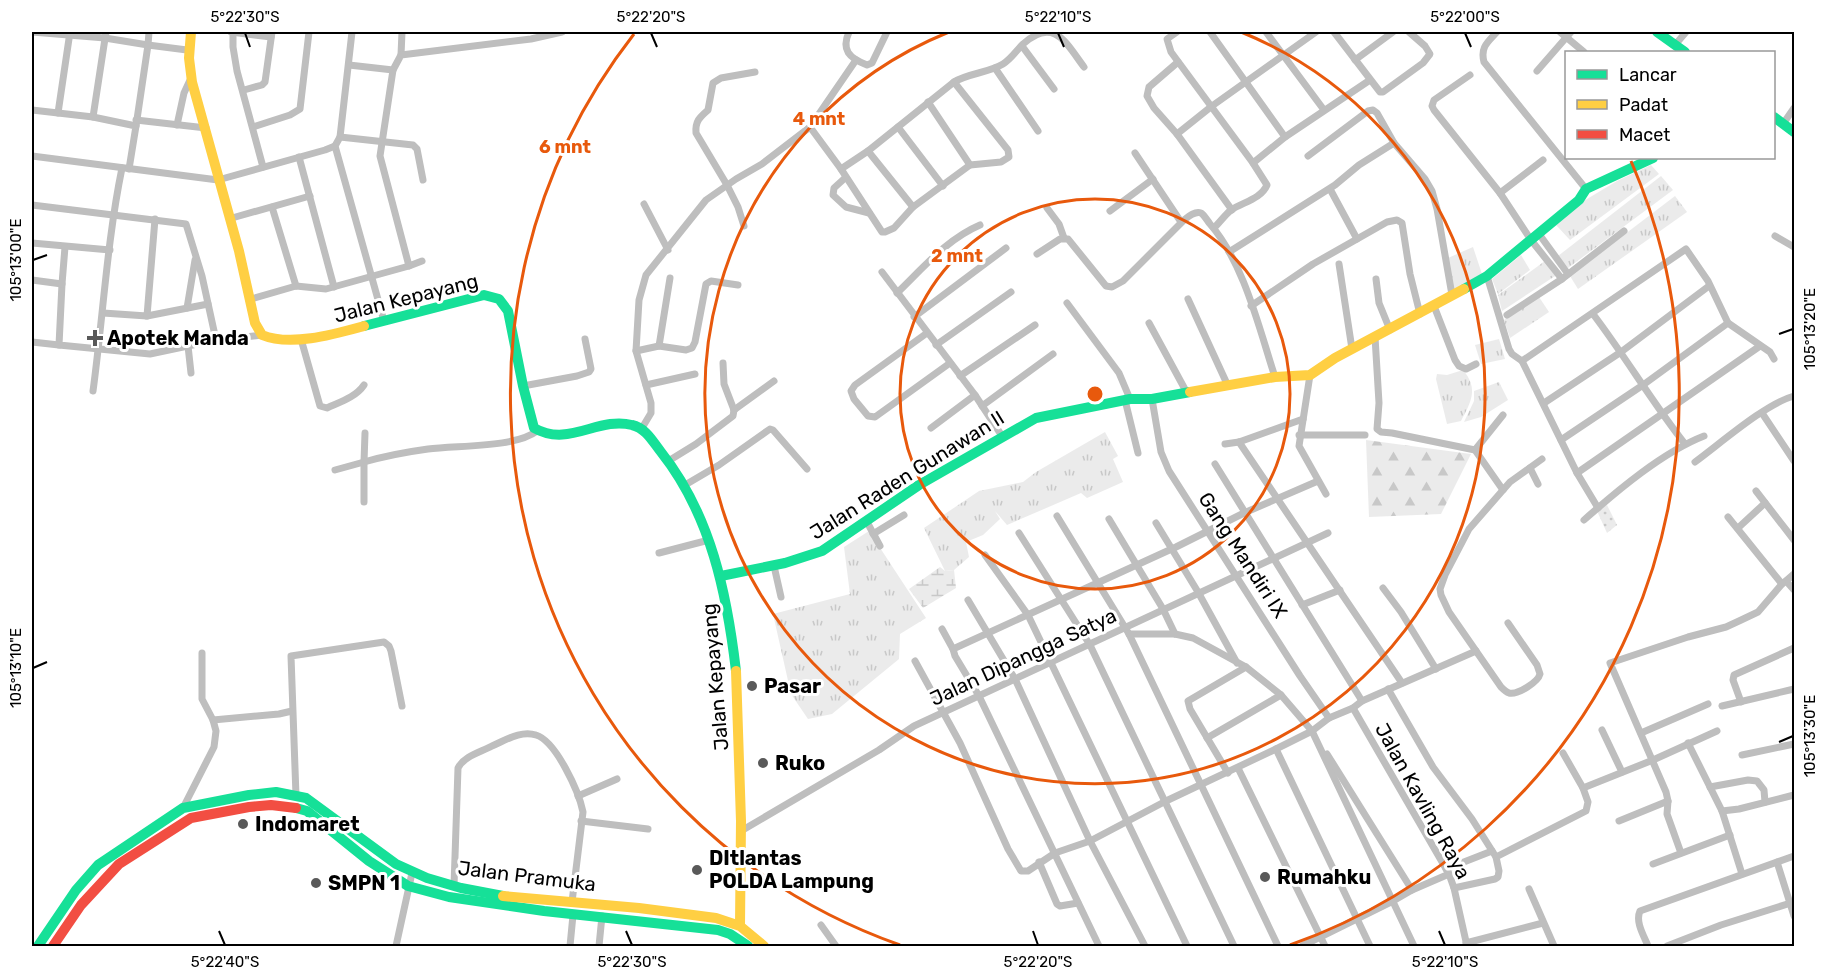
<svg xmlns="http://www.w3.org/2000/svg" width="1826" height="978" font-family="Rubik,sans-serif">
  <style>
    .grass { fill: url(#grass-tufts) }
    .forest { fill: url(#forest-firs) }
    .wetland { fill: url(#wetland-marsh) }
    .park { fill: url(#park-dots) }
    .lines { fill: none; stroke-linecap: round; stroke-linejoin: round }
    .street { stroke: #bebebe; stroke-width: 7 }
    .fast { stroke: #16e098; stroke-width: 10 }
    .slow { stroke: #ffcf43; stroke-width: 10 }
    .jam { stroke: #f24e42; stroke-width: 10 }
    .ticks { fill: none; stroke: #000; stroke-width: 2 }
    .ring { fill: none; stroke: #e8590c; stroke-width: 3 }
    .poi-dot { fill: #595959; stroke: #fff; stroke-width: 2 }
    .labels { text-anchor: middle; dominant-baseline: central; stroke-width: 6; stroke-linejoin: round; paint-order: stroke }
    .street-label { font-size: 20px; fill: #000; stroke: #fff }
    .poi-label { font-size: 20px; font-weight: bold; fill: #000; stroke: #fff; text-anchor: start }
    .centre { fill: #e8590c; stroke: #fff; stroke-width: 3 }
    .ring-label { font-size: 18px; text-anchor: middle; font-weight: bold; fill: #e8590c; stroke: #fff; stroke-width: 6; stroke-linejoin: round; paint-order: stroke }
    .neatline { fill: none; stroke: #000; stroke-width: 2 }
    .ticks-label { font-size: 15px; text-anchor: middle; fill: #000 }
  </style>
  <defs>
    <pattern id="grass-tufts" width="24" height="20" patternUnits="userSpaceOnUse" patternTransform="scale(1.5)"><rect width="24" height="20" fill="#ebebeb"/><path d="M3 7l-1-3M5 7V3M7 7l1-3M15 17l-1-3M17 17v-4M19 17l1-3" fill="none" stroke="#c8c8c8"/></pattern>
    <pattern id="forest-firs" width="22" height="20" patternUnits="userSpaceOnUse" patternTransform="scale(1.5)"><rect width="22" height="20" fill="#ebebeb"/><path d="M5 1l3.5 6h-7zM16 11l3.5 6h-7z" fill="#c8c8c8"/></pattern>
    <pattern id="wetland-marsh" width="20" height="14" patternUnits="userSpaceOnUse" patternTransform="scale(1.5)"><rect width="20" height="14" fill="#ebebeb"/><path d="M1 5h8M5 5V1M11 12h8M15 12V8" fill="none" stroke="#c8c8c8"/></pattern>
    <pattern id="park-dots" width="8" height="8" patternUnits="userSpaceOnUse" patternTransform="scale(1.5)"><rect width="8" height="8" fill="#ebebeb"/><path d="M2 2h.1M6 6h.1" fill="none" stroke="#c8c8c8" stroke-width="1.8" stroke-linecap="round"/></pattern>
  </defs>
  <rect width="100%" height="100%" fill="#fff"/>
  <g class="grass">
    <polygon points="1651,165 1659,174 1570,240 1556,225 1582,202 1617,181"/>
    <polygon points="1661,176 1673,190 1568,268 1558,256"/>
    <polygon points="1675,196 1687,212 1578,289 1570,276"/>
    <polygon points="1473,247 1482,274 1453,290 1448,258"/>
    <polygon points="1521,255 1530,270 1498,294 1492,279"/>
    <polygon points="1545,261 1555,276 1502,311 1498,295"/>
    <polygon points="1539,297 1549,312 1510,338 1504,320"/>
    <polygon points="1499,339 1505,359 1481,364 1475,345"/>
    <path d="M1463,370C1479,389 1471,402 1461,421L1447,424L1436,379L1437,374L1447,375Z"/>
    <polygon points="1499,382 1508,400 1481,417 1464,422 1474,401 1474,391"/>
    <polygon points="1105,432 1118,456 1113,459 1123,482 1087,498 1081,493 1007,525 995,511 1000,519 983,535 966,542 969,557 954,570 945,571 924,528 979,491 1023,482 1036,472"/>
    <polygon points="869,531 926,618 900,634 899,659 832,714 808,719 791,694 773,614 850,594 844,547"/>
  </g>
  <polygon class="forest" points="1366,440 1471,454 1441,514 1369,517"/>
  <polygon class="wetland" points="940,567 945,571 954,570 956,588 923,608 909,589"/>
  <polygon class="park" points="1607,505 1617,525 1607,533 1597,511"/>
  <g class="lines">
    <g class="street">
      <polyline points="32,32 105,38 148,45 136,126"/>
      <polyline points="149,32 148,45 187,50"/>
      <polyline points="231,32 271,37"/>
      <polyline points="233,32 233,47 237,71 263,167"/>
      <path d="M849,32C841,50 849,58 867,65L872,63L887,32"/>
      <polyline points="1177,32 1167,39 1171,52 1253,163"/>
      <polyline points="1210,32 1285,137"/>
      <polyline points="1266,32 1324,110"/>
      <polyline points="1334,32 1380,92 1383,92 1423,63 1430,54 1425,46 1409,32"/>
      <path d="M1497,32C1488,42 1480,47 1484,62L1586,189"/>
      <polyline points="1560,32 1584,52"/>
      <polyline points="1675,45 1686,32"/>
      <polyline points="1022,46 1054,89"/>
      <polyline points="401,55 402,32"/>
      <polyline points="1355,60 1393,32"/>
      <polyline points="1178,62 1149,87 1147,96 1154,108 1177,134 1232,210"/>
      <polyline points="349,65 393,70 401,55 531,39 562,32"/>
      <polyline points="995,68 1038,131"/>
      <polyline points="393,70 380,156 409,266 422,261"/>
      <polyline points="1537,71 1571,32"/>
      <polyline points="1470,75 1434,100 1432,106 1434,110 1500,193 1531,240 1562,279"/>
      <polyline points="244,90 262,85 265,82 272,32"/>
      <polyline points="928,102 970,165"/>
      <polyline points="32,110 93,117 136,126 129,169"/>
      <polyline points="58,113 70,32"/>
      <polyline points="93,117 106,32"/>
      <polyline points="136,120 206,128"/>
      <polyline points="1783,124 1794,108"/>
      <polyline points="177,125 184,93 191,78"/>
      <polyline points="253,127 290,115 300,109 309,32"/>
      <path d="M810,127L841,169L868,151L954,82C969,73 988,73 1003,64C1011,59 1016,51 1023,44C1054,16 1066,43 1084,67"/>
      <polyline points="898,127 943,186"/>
      <polyline points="1177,134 1212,106 1316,32"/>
      <polyline points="340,137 413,145 417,149 423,180"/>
      <polyline points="335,146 384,321"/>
      <polyline points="868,151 913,207"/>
      <polyline points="1135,153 1181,222"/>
      <polyline points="32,156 218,180 325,150 335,146 340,137 352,32"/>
      <polyline points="1308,156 1368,111 1373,110 1377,113 1394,143 1425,179 1432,191 1437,209 1452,295"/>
      <polyline points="299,157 334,287"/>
      <polyline points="841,169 882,232 885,232 894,228 913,207 970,165 1001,162 1009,157 1008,150 954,82"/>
      <polyline points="845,178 834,188 833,195 846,207 869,213"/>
      <polyline points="1330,189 1357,239"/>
      <polyline points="1500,193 1543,160"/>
      <polyline points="644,204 668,250"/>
      <polyline points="32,205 186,224 202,276 216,340 150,354 59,345 62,284"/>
      <polyline points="272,207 296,286"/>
      <polyline points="1047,208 1059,224 1064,238"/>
      <polyline points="1110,211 1153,179"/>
      <polyline points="232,218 310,196"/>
      <path d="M744,226L738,207L727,185L696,133C695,121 700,117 708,110L713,83L721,78L755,72"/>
      <path d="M1214,228C1220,222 1225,215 1231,210C1243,202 1261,199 1267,185L1253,163L1285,137L1370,80"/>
      <polyline points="1539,234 1568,274"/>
      <polyline points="1775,236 1794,247"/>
      <polyline points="32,243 110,250"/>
      <polyline points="1229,252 1335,185 1359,165 1394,143"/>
      <path d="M1037,254L1060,239H1068L1106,286L1112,287L1123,281L1184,220C1189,216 1195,211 1201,213C1204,215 1207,220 1210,224C1244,263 1259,328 1275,377"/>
      <polyline points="1339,264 1352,349"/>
      <polyline points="882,272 975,395 1002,436"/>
      <polyline points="1487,276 1509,349 1512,354 1522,361 1577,473 1598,508"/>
      <polyline points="1376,279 1379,303 1390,330"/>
      <polyline points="32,280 62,284 65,247"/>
      <path d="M897,293C923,268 947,239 980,225"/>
      <polyline points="251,299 296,286 326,289 409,266"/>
      <polyline points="1188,299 1228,386"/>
      <polyline points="1067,303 1119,373 1130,399"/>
      <polyline points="1251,306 1313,264 1387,222 1397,220 1402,223 1410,274 1420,314"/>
      <polyline points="1434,306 1455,360 1459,366 1466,369 1476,364"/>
      <polyline points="187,308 195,260"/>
      <polyline points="103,313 147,316 155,219"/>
      <path d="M1593,314C1625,356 1652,402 1685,444"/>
      <polyline points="1507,315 1562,279 1624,231"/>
      <polyline points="147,316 208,304"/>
      <polyline points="914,317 1006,248"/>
      <polyline points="1149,323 1187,393"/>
      <polyline points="927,333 855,385 851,391 854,399 868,416 875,417 950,363"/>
      <polyline points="1375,337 1379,403 1377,429 1381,432 1392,433 1475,450 1503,490 1510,482 1542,459"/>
      <path d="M301,339L320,406L327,408C340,402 356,397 364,385"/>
      <polyline points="216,340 262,335"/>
      <polyline points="32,342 59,345"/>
      <polyline points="936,345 1011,292"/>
      <polyline points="188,346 191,373"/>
      <polyline points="659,346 670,278"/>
      <polyline points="636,351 659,346 686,350 692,348 695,342 706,284 711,281 738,285"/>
      <polyline points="1522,361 1686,249 1708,281 1728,323 1770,352 1774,359"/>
      <polyline points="723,363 724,384 734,410"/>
      <polyline points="1310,375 1299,446 1326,494"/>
      <polyline points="960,376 1035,325"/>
      <polyline points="646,385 695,374"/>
      <polyline points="523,386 577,376 589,372 591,369 585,339"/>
      <path d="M93,391C103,317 107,241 122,168"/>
      <polyline points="1152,399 1161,452 1169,471 1300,676 1329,718"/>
      <polyline points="1125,400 1138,453"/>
      <polyline points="1544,403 1621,352 1709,286"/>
      <polyline points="982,406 1053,354"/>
      <polyline points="734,410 774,381"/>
      <polyline points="1762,413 1794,461"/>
      <polyline points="642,428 651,413 651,403 636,351 639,300 646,275 706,200 736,179 762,164 810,127 856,60"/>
      <polyline points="931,428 975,395"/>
      <path d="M365,433L364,462C385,456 406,452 428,449C457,445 515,448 537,431"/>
      <polyline points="1299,435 1365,435"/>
      <polyline points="1561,440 1643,385 1728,323"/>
      <polyline points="1239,442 1402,683"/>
      <polyline points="1225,444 1239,442 1303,419"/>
      <polyline points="1475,450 1503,415"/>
      <polyline points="670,460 696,444 733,416 734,410"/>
      <path d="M1695,462C1721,443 1765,404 1794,396"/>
      <polyline points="1215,464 1362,701"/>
      <polyline points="1530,468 1538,484"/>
      <polyline points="335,470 364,462 364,502"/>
      <polyline points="1577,473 1760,346"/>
      <polyline points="685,485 719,465 770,429 773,430 807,469"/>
      <path d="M1503,490L1469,529L1445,575L1440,589L1441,595L1449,612L1501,687C1503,689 1506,692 1509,693C1518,695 1538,682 1540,674L1537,665L1508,623"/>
      <polyline points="1756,491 1794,540"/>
      <polyline points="1057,516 1129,634 1278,946"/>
      <polyline points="1728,517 1782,584 1786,581 1794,590"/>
      <polyline points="1109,519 1163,609 1175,634"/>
      <path d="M1584,520C1618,490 1663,452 1704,436"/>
      <polyline points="867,522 880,546"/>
      <polyline points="1156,523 1198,592 1237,663"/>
      <polyline points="1738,528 1765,503"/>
      <polyline points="1019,533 1090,645 1234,946"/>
      <polyline points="873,534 904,515"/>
      <polyline points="659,553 709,540"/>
      <polyline points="985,555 1028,615 1187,946"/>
      <polyline points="774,566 781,597"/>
      <polyline points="1786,581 1794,574"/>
      <polyline points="1383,588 1401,612 1436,669"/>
      <polyline points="968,600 1015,679 1090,841 1145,946"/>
      <polyline points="1302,605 1340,590"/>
      <polyline points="942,629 953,649"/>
      <polyline points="1129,634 1175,634 1193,638 1246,667 1281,695 1312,731 1414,946"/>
      <polyline points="915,661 960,743 1008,849 1021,871 1028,871 1055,853 1090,841 1166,801 1276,749 1312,731 1329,718 1353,708 1362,701 1476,651"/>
      <polyline points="1388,689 1433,767 1472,819 1496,857"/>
      <polyline points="1741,702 1733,680 1734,675 1794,648"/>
      <polyline points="1722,706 1794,689"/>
      <polyline points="1353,708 1449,874 1454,888 1467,946"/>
      <polyline points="213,720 279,714 292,711"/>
      <polyline points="1602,730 1622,772"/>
      <polyline points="1641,733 1708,704"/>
      <polyline points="1207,738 1281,695"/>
      <polyline points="1688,743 1722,811 1742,874"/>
      <polyline points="1276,749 1370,946"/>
      <polyline points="1563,753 1583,788"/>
      <polyline points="1327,754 1412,890"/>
      <polyline points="1742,755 1794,744"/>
      <polyline points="1238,768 1325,946"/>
      <polyline points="1228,773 1190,709 1188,701 1246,667"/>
      <polyline points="1710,787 1748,780 1757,781 1764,790 1765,802"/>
      <polyline points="296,796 291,656 384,642 389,646 391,651 402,706"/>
      <polyline points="578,796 617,779"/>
      <polyline points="183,808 214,747 216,731 213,720 202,699 202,653"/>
      <polyline points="1722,811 1739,809 1794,795"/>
      <polyline points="581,821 648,829"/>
      <polyline points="1619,821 1668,801"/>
      <polyline points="741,831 879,750 914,726 1328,533"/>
      <polyline points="1681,853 1667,814 1668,801 1666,792 1610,663 1688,637 1726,627 1739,621 1758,612 1782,584"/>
      <polyline points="1039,862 1057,904 1060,906 1078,903"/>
      <polyline points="1777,862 1794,916"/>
      <polyline points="1653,864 1730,835"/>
      <polyline points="1446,869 1492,851"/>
      <path d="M454,886L458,768C464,756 481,752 492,746C506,740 521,730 536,735C556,741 579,792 583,812L572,902"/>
      <polyline points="1454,888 1495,879 1498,877 1499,871 1496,857 1586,811 1588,802 1583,788 1653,760 1717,731"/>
      <polyline points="1529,889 1554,946"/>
      <polyline points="821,925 836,946"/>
      <polyline points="1466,943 1543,923"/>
      <polyline points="396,946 412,873"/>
      <polyline points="570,946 573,915"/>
      <polyline points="599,946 602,916"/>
      <polyline points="1099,946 979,696 955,656 953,649 1176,547 1244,513 1318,481"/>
      <polyline points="1302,946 1393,901 1412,890 1449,874"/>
      <path d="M1648,946C1644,936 1635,922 1640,911L1794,856"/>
      <polyline points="1667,946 1721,925 1794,902"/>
    </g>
    <g class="fast">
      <polyline points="1657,32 1685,52"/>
      <polyline points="1774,117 1794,132"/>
      <polyline points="1464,289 1487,276 1579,200 1586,189 1653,158"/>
      <path d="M364,326L484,295L499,299L508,311L523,386L534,428C569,448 598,416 632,425C646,428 653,442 661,452C711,515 727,594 736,671"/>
      <polyline points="721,576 785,563 822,551 919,485 1036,418 1130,399 1152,399 1190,392"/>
      <polyline points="296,808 307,811 369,861 408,886 449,897 544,911 718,930 730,934 748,946"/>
      <polyline points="38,946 76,890 98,865 183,808 249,795 276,792 306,798 396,864 427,878 461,888 503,896"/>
    </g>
    <g class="slow">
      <path d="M191,32L189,58L192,82L239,251L255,323L262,335C291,347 335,334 364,326"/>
      <polyline points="1190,392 1275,377 1310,375 1335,358 1464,289"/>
      <polyline points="736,671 741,821 740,925"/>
      <polyline points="503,896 639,908 716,918 740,926 764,946"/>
    </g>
    <polyline class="jam" points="53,946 81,905 119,864 191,818 249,807 271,805 296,808"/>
  </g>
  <path class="ticks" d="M245,33L250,47M651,33L657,47M1058,33L1064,47M1465,33L1471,47M33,260L47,255M1779,334L1793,329M33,668L47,662M1779,742L1793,736M219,931L225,945M626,931L632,945M1033,931L1038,945M1439,931L1445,945"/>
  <g class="ring">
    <circle cx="1095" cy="394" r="195"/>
    <path d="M1241 32A390 390 0 1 1 949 32"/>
    <path d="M900 945A585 585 0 0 1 634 34M1631 161A585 585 0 0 1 1290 945"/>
  </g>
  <g class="poi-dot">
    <path d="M92 329h6v6h6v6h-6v6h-6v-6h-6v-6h6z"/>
    <circle cx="752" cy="686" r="6"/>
    <circle cx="763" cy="763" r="6"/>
    <circle cx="243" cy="824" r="6"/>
    <circle cx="697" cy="870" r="6"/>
    <circle cx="1265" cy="877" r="6"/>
    <circle cx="316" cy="883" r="6"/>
  </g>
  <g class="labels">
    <g class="street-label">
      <text transform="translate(406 298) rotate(-14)">Jalan Kepayang</text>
      <text transform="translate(907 475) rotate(-32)">Jalan Raden Gunawan II</text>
      <text transform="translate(1243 555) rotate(57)">Gang Mandiri IX</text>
      <text transform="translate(1023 657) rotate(-25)">Jalan Dipangga Satya</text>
      <text transform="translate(715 677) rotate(-95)">Jalan Kepayang</text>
      <text transform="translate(1423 801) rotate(61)">Jalan Kavling Raya</text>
      <text transform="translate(527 876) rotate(7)">Jalan Pramuka</text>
    </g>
    <g class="poi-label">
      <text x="107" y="338">Apotek Manda</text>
      <text x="764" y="686">Pasar</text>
      <text x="775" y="763">Ruko</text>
      <text x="255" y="824">Indomaret</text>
      <text x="709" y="858">DItlantas<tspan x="709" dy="23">POLDA Lampung</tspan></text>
      <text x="1277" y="877">Rumahku</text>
      <text x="328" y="883">SMPN 1</text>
    </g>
  </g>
  <circle cx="1095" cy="394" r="9" class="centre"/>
  <g class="ring-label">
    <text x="819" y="125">4 mnt</text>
    <text x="565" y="153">6 mnt</text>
    <text x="957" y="262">2 mnt</text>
  </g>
  <rect width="1826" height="978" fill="none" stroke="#ffffff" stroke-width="66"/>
  <rect x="1565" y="51" width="210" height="108" fill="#ffffff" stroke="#999999" stroke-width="1.5"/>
  <rect x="1577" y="70" width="30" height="9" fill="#16e098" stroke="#999999" stroke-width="1.5"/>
  <text x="1619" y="81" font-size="18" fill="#000000">Lancar</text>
  <rect x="1577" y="100" width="30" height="9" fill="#ffcf43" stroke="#999999" stroke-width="1.5"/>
  <text x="1619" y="111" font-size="18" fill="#000000">Padat</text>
  <rect x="1577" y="130" width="30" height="9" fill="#f24e42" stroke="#999999" stroke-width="1.5"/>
  <text x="1619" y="141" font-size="18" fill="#000000">Macet</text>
  <rect x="33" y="33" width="1760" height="912" class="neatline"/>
  <g class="ticks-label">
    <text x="245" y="22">5°22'30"S</text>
    <text x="651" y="22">5°22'20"S</text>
    <text x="1058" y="22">5°22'10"S</text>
    <text x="1465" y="22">5°22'00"S</text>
    <text transform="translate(16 260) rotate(-90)" y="5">105°13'00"E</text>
    <text transform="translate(1810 329) rotate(-90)" y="5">105°13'20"E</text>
    <text transform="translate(16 668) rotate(-90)" y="5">105°13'10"E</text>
    <text transform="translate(1810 736) rotate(-90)" y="5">105°13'30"E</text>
    <text x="225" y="967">5°22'40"S</text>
    <text x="632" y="967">5°22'30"S</text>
    <text x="1038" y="967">5°22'20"S</text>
    <text x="1445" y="967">5°22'10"S</text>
  </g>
</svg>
